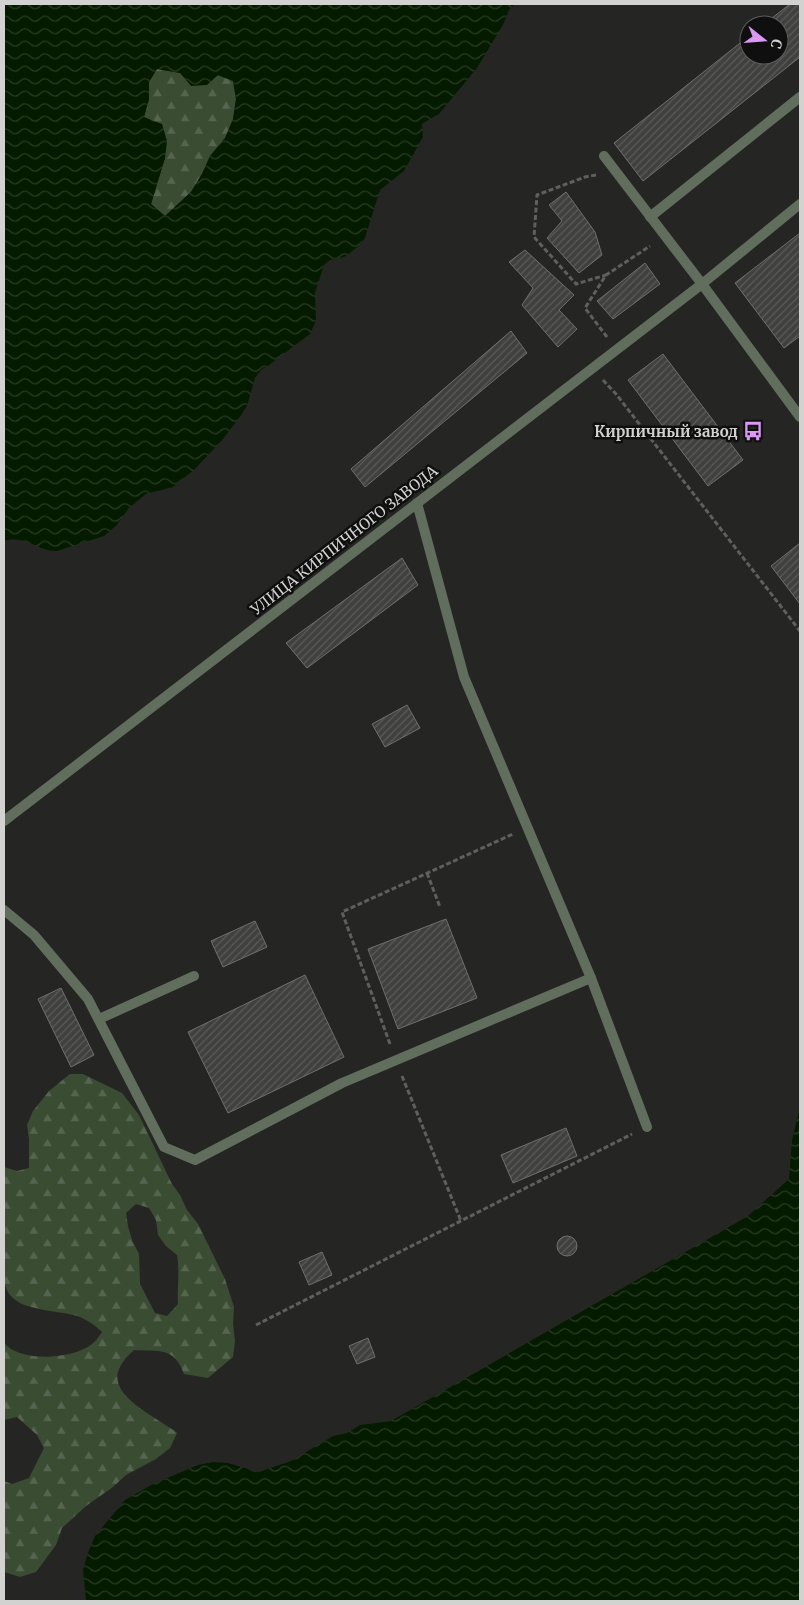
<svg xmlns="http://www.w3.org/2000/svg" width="804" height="1605" font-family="Merriweather,serif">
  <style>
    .forest { fill: url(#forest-firs); fill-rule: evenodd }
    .water { fill: url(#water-waves); fill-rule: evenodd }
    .building { fill: url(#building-hatch); stroke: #6f706e }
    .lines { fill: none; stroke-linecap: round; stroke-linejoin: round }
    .path { stroke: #5f605e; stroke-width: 3; stroke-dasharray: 5 2.5; stroke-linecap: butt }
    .lane { stroke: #626e5d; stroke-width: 10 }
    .street { stroke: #626e5d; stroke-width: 10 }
    .labels { text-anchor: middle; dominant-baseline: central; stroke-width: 5; stroke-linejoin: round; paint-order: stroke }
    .poi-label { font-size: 15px; font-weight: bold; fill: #d2d2d1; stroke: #0e0f0e; text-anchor: end }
    .street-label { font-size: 15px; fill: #d2d2d1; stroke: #0e0f0e }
  </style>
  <defs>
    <pattern id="forest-firs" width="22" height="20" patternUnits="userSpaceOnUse" patternTransform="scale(1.25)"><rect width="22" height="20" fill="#3a4c32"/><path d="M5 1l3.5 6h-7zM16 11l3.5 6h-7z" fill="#56654f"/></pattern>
    <pattern id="water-waves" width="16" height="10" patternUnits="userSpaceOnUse" patternTransform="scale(1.25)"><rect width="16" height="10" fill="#051b00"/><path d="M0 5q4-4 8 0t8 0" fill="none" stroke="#293b24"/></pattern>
    <pattern id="building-hatch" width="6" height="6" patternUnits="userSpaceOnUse" patternTransform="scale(1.25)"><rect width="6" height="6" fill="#40413f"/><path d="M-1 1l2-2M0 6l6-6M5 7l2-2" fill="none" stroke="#5b5c5a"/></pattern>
  </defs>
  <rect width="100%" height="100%" fill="#252624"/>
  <g class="forest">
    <polygon points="157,69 180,73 217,75 233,81 236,99 233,119 225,138 210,156 202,174 191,192 165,216 151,204 165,158 144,117 149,99 149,82"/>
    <path d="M70,1074H83L122,1093L139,1115L172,1184L180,1195L187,1210L198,1224L225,1279L234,1307L233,1324L235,1341L233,1357L208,1378L184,1374C174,1346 159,1352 134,1350C130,1354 126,1357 123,1362C99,1394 158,1417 177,1433L170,1448L156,1459L126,1475L113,1487L86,1506L62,1528L56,1545L36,1572L20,1577L4,1572V1481L12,1484L29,1478L44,1448L37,1435L17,1417L4,1420V1343C7,1346 10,1349 13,1350C33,1361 74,1358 92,1344C96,1341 99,1336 102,1332C96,1326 89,1321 80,1317C62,1310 23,1312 10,1295C7,1292 5,1285 4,1281V1167L17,1171L29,1168V1139L27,1125L33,1111L49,1091ZM136,1204L149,1208L156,1220L158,1235L166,1246L177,1255C180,1272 177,1287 178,1304L167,1316L155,1313L140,1284L139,1254L132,1240L128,1226L126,1213Z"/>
  </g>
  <g class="water">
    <path d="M4,4H515L509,10L504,23L477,68L439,114L422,124L423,137L404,171L380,190L365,238L361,244L350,253L344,257L330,260L324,265L315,293L316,321L310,334L269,365L261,370L255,378L247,406L242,414L224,438L195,469L173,487L146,494L129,508L116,526L104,536L57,551C39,552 25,534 4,541ZM157,69L180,73L191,86L207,85L218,75L233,81L236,99L233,119L225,138L210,156L202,174L191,192L165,216L151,204L165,158L167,141L162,124L144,117L149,99V82Z"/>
    <polygon points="800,1107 800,1601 86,1601 83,1569 88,1553 95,1536 125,1500 153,1484 198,1465 213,1462 228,1463 259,1472 291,1461 333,1436 347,1433 360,1425 391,1421 748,1216 789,1179 792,1140"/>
  </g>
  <g class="building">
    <polygon points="790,4 800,4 800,57 643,181 614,143 749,36 749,55 779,55 779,25 763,25"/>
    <polygon points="566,192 595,232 602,255 579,273 547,238 562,221 549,205"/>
    <polygon points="800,233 800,336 784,348 735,283"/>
    <polygon points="525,250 574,295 559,310 577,329 558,347 522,305 533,288 509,262"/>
    <polygon points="645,263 660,284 613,319 597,301"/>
    <polygon points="511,331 527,353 365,487 351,469"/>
    <polygon points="663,354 743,460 708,486 628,380"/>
    <polygon points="800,543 800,604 771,566"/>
    <polygon points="402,558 418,585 307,668 286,643"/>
    <polygon points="407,705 420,728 385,747 372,724"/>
    <polygon points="446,919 477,998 398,1029 368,949"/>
    <polygon points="255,921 267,947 223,967 211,941"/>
    <polygon points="305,975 344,1057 228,1113 188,1032"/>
    <polygon points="61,988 94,1055 71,1067 38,999"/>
    <polygon points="566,1128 577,1156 513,1183 501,1155"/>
    <circle cx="567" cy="1246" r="10"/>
    <polygon points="322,1252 332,1275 309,1285 299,1262"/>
    <polygon points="368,1338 375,1357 357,1364 349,1346"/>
  </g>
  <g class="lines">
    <g class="path">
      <polyline points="596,175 585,177 537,195 534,237 576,284 606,275"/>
      <polyline points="607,337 585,308 606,275 650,246"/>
      <polyline points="603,380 616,394 800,631"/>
      <polyline points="427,873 440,907"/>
      <polyline points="390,1044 342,912 513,834"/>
      <polyline points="402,1076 461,1221"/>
      <polyline points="256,1325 632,1134"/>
    </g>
    <g class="lane">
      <polyline points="604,156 702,284"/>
      <polyline points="650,217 800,97"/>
      <polyline points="417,503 464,677 591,978 647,1127"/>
      <polyline points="4,910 34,935 88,999 164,1147 195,1160 342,1083 591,978"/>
      <polyline points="99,1019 194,976"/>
    </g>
    <g class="street">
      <polyline points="702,284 800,417"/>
      <polyline points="4,821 702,284 800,204"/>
    </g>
  </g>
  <defs>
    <symbol id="bus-bare" viewBox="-9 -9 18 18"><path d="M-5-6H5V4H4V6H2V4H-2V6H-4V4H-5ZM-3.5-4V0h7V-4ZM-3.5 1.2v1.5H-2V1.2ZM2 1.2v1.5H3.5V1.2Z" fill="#db99f5" stroke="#0e0f0e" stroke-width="2.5" paint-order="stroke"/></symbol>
  </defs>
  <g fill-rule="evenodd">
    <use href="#bus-bare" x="739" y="417" width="28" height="28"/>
  </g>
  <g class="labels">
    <g class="poi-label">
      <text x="738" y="431">Кирпичный завод</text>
    </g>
    <g class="street-label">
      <text transform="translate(344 540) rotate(-38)">УЛИЦА КИРПИЧНОГО ЗАВОДА</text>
    </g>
  </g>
  <rect width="804" height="1605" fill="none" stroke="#d2d2d1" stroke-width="10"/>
  <g transform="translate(764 40) rotate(107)"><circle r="24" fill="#0e0f0e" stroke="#5c5d5c"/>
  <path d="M0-4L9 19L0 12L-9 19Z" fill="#db99f5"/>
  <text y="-8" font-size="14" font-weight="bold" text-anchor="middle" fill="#d2d2d1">С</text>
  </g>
</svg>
